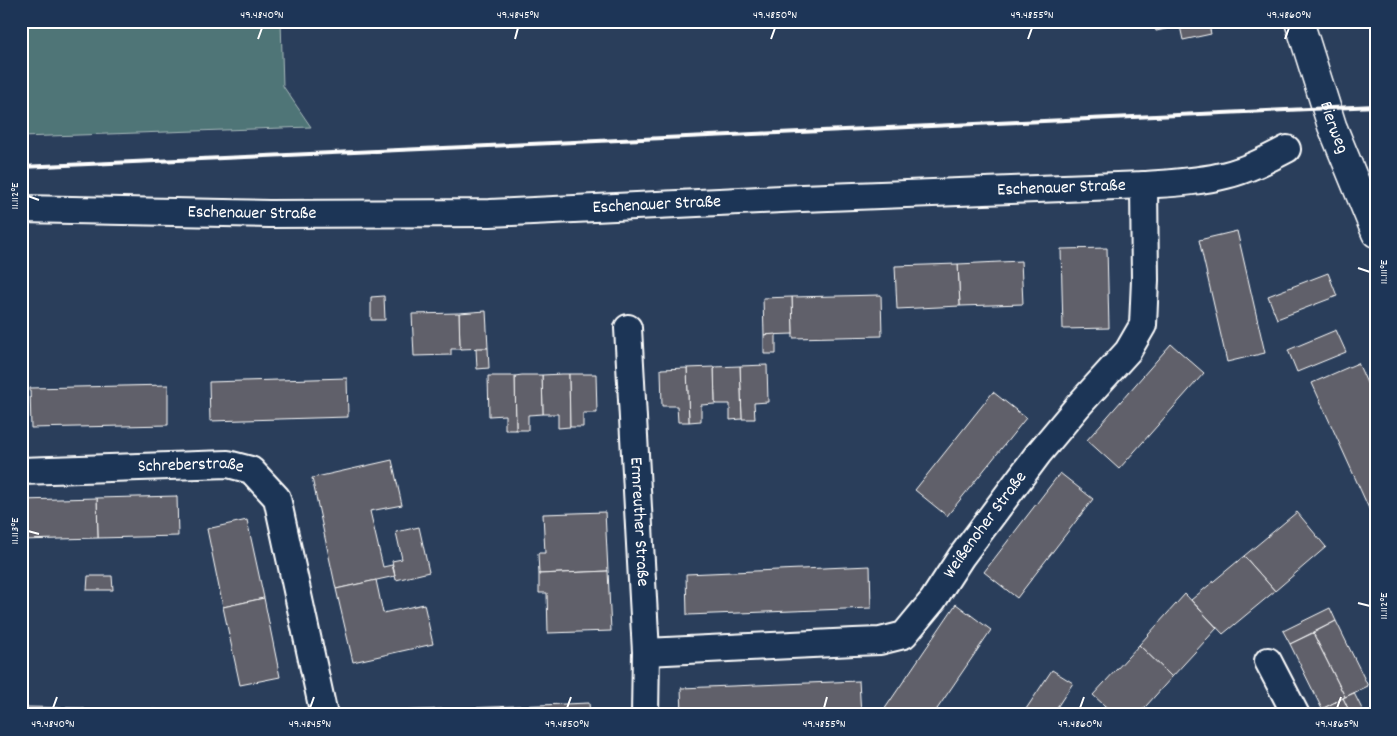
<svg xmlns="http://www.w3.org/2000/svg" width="1397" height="736" font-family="Dekko,sans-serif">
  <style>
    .green { fill: #507577; stroke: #a8babb }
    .building { fill: #60616a; stroke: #fff }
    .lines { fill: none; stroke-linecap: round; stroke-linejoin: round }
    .street-casing { stroke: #fff; stroke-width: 30 }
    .secondary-casing { stroke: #fff; stroke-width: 31 }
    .street { stroke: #1d3557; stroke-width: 26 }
    .secondary { stroke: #1d3557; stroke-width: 28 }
    .rail { stroke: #fff; stroke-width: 4 }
    .ticks { fill: none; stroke: #fff; stroke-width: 2 }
    .labels { text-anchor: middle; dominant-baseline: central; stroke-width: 4; stroke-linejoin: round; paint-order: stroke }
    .street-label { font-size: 18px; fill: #fff; stroke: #1d3557 }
    .neatline { fill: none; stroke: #fff; stroke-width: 2 }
    .ticks-label { font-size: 12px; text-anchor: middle; fill: #fff }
  </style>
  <rect width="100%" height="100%" fill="#2a3e5b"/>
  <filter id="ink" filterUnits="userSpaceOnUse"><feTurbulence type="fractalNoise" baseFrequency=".02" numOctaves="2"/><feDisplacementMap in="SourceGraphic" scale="10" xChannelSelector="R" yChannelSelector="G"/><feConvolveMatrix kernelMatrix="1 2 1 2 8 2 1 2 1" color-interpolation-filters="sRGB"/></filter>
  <g filter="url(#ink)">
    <polygon class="green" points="21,21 281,21 283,86 311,127 21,137"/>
    <g class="building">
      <polygon points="1153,21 1203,21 1156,31"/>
      <polygon points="1203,21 1208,21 1211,34 1183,40 1180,26"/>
      <polygon points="1237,231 1265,353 1227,362 1199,240"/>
      <polygon points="1107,248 1109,328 1063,329 1061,249"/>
      <polygon points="1021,261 1023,304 960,306 958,264"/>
      <polygon points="958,264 960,306 897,309 895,266"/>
      <polygon points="1328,273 1337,296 1277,319 1268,296"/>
      <polygon points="881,295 882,336 793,338 792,297"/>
      <polygon points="384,296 385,320 371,320 371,297"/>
      <polygon points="792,297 793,334 764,335 763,298"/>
      <polygon points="486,311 488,348 460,349 459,313"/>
      <polygon points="459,313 460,349 451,349 451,355 414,356 412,314"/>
      <polygon points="1336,330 1346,352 1297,372 1288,350"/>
      <polygon points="776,334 776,354 764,354 764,335"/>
      <polygon points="1171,344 1204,373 1119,469 1087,440"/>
      <polygon points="476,348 488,348 489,368 477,369"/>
      <polygon points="1358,363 1376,403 1376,524 1312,383"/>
      <polygon points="767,365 768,402 754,403 755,419 742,419 740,366"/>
      <polygon points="740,366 742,419 730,420 730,404 715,404 714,367"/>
      <polygon points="714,367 715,404 701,405 701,421 689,422 687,368"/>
      <polygon points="687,368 689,422 678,422 677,406 662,406 661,369"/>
      <polygon points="562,374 569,374 570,427 558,428 558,414 543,414 542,375"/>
      <polygon points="569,374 596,374 597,413 583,413 583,427 570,427"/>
      <polygon points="522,375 542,375 543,414 528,415 528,430 516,430 515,376"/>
      <polygon points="488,376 515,376 516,430 505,430 505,415 489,416"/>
      <polygon points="347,378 348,417 210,421 209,382"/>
      <polygon points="168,385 168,425 31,428 30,388"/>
      <polygon points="993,392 1026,418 947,516 915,490"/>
      <polygon points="392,460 402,505 370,511 383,567 392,565 395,576 336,589 312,478"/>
      <polygon points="1060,473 1093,499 1017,598 984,572"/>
      <polygon points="177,496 178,536 98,538 97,498"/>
      <polygon points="97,498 98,538 21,540 21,500"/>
      <polygon points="605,512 608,571 539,574 538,553 545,553 543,514"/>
      <polygon points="1297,512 1326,547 1275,591 1244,556"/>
      <polygon points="247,520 264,598 223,607 207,529"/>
      <polygon points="419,527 429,572 396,580 392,561 402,559 396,532"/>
      <polygon points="1244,556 1275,591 1223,634 1191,600"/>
      <polygon points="870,566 871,608 687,615 686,574"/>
      <polygon points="608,571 611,631 548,633 547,593 539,593 539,574"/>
      <polygon points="88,576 112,576 113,590 87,590"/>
      <polygon points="376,580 383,613 424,604 433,644 353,662 336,589"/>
      <polygon points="1185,594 1217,628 1172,677 1139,645"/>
      <polygon points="264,598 280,677 240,685 223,607"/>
      <polygon points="956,604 991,630 933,715 891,715 884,710"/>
      <polygon points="1330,608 1336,621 1290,644 1283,631"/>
      <polygon points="1336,621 1368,686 1345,697 1313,633"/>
      <polygon points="1313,633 1345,697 1322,709 1290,644"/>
      <polygon points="1139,645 1172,677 1138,715 1115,715 1093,695"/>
      <polygon points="1052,670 1073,683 1052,715 1029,715 1024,712"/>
      <polygon points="859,681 861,715 682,715 681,688"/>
      <polygon points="1354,693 1365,715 1351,715 1343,698"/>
      <polygon points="1343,698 1351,715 1325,715 1322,709"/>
      <polygon points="589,703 590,715 370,715 370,712"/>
      <polygon points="22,707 84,708 84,715 22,715"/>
      <polygon points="129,709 191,710 191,715 129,715"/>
      <rect x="191" y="710" width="62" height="5"/>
    </g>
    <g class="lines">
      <defs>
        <g id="street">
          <path id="s1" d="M21,209L269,214L490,213L802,198L1144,185C1171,183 1199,182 1226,175C1247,170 1268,159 1287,149"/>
          <path id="s2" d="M628,328L646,652L645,715"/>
          <path id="s3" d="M21,471L228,464L251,470L277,498L324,715"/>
          <path id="s4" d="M646,652L854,642L880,641L904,635L933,600L961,557L1038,454L1078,406L1128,351L1143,325L1145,280L1144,185"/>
          <polyline points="1268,661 1296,715"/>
        </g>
        <g id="secondary">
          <path id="s5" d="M1299,21L1332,126L1376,233"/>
        </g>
      </defs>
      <use href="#street" class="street-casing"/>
      <use href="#secondary" class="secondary-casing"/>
      <use href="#street" class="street"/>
      <use href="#secondary" class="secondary"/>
      <polyline class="rail" points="21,167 1376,106"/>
    </g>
  </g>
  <path class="ticks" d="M258,39L262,28M515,39L518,28M771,39L775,28M1028,39L1032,28M1285,39L1289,28M28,196L39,200M1358,268L1370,272M28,531L39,534M1358,603L1370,606M53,708L57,697M310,708L314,697M567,708L571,697M824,708L827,697M1080,708L1084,697M1337,708L1341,697"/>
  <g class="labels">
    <g class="street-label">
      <text stroke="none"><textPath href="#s5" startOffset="112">Bierweg</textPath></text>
      <text stroke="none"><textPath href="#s1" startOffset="1041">Eschenauer Straße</textPath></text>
      <text stroke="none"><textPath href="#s1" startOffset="636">Eschenauer Straße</textPath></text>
      <text stroke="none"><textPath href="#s1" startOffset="231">Eschenauer Straße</textPath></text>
      <text stroke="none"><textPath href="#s3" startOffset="170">Schreberstraße</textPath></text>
      <text stroke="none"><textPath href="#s2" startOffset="194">Ermreuther Straße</textPath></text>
      <text stroke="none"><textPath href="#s4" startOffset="396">Weißenoher Straße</textPath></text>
    </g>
  </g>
  <rect width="1397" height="736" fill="none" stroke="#1d3557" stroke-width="55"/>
  <rect x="28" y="28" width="1342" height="680" class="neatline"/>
  <g class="ticks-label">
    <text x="262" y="18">49.4840°N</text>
    <text x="518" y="18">49.4845°N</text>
    <text x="775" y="18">49.4850°N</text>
    <text x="1032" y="18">49.4855°N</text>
    <text x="1289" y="18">49.4860°N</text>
    <text transform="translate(14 196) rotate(-90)" y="4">11.112°E</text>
    <text transform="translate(1383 272) rotate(-90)" y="4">11.111°E</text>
    <text transform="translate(14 531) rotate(-90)" y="4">11.113°E</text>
    <text transform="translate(1383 606) rotate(-90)" y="4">11.112°E</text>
    <text x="53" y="727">49.4840°N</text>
    <text x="310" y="727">49.4845°N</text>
    <text x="567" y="727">49.4850°N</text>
    <text x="824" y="727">49.4855°N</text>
    <text x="1080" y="727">49.4860°N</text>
    <text x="1337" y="727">49.4865°N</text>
  </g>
</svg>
